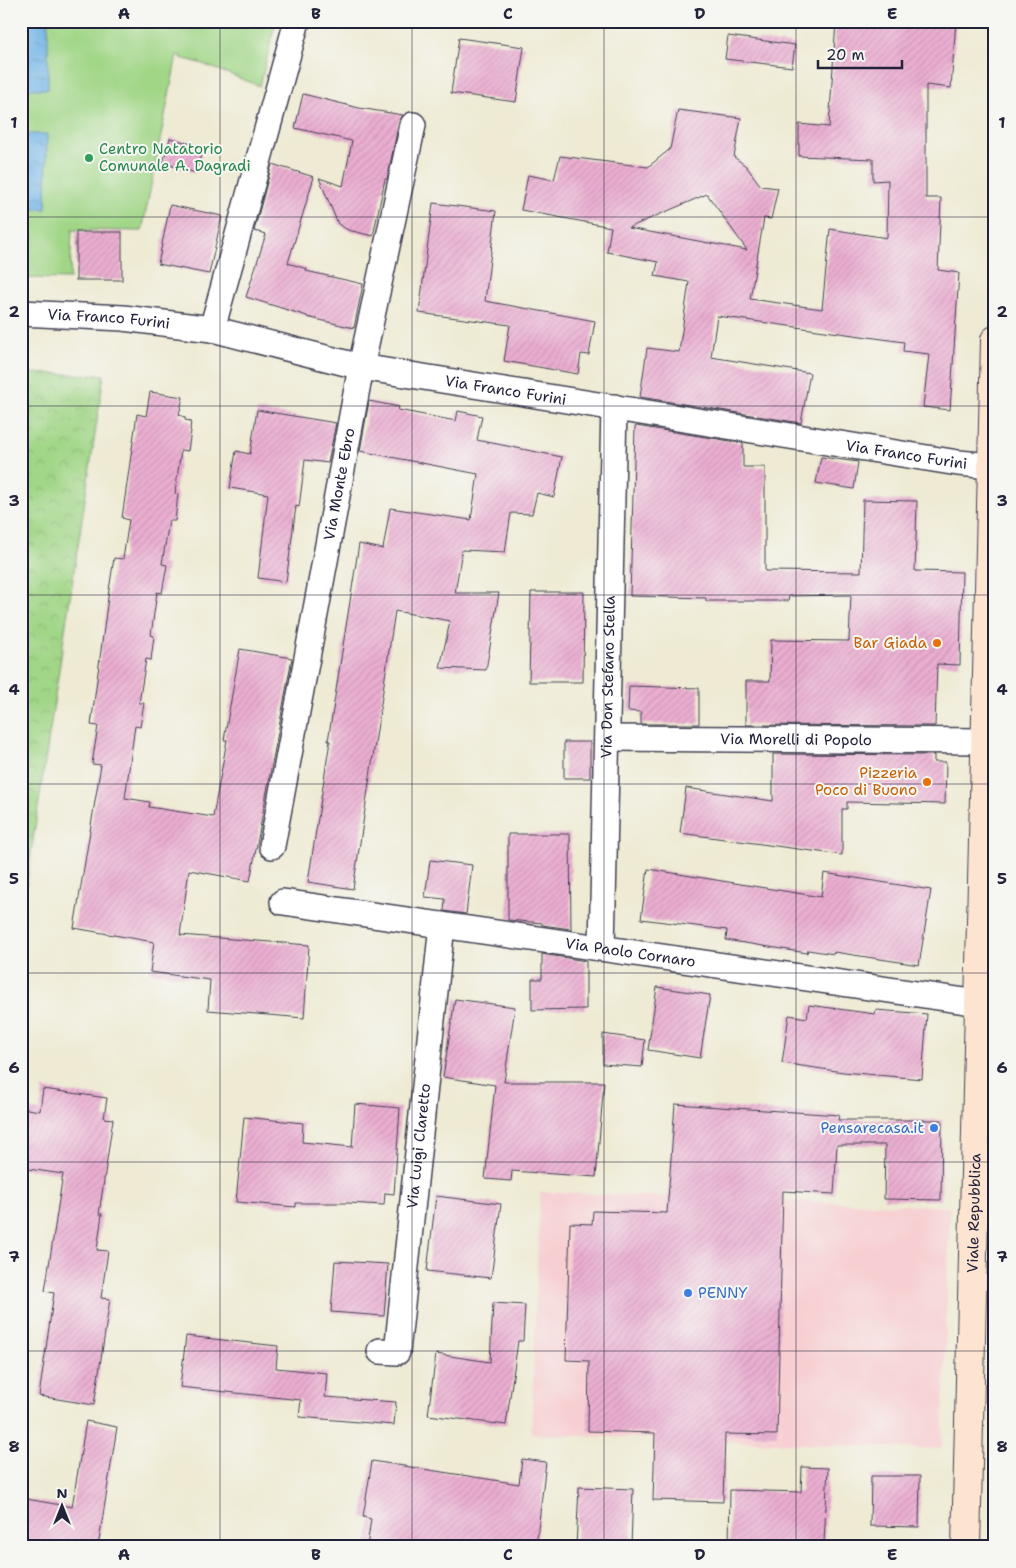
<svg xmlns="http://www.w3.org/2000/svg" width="1016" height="1568" font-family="'Shantell Sans',sans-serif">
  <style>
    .built { fill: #f7cfd2 }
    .park { fill: url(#park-crowns); stroke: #627c61 }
    .pitch { fill: #a1d687; stroke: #627c61 }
    .water { fill: url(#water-ripples); stroke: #4a6b90 }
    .building { fill: url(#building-hatch); fill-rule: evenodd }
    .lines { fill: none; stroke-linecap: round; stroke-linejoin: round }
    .street-casing { stroke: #414052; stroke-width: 28 }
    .secondary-casing { stroke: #414052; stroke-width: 30 }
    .street { stroke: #fff; stroke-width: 25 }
    .secondary { stroke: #fde4d0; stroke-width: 28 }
    .grid { fill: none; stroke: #22223b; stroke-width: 1; stroke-opacity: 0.55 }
    .leisure-dot { fill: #2e9e5b; stroke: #f6f6f2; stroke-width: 2 }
    .food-dot { fill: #e8710a; stroke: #f6f6f2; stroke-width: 2 }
    .shop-dot { fill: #3f7fe0; stroke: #f6f6f2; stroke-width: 2 }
    .labels { text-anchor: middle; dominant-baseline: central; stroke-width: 4; stroke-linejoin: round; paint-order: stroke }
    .leisure-label { font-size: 15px; fill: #27864d; stroke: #f6f6f2; text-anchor: start }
    .street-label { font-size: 15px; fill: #22223b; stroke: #f6f6f2 }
    .food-label { font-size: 15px; fill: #c56008; stroke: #f6f6f2; text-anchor: end }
    .shop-label { font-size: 15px; fill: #366cbe; stroke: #f6f6f2; text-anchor: end }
    .neatline { fill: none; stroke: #22223b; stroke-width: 2 }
    .grid-label { font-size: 16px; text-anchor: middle; font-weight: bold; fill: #22223b }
  </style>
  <defs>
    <pattern id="park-crowns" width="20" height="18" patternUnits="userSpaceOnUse" patternTransform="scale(1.25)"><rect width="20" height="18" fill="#a1d687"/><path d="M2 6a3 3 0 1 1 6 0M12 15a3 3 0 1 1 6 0" fill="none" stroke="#8ab775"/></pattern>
    <pattern id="water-ripples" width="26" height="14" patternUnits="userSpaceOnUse" patternTransform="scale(1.25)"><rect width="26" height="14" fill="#71b4e6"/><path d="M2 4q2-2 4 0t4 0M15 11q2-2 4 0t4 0" fill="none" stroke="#5c92bc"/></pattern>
    <pattern id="building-hatch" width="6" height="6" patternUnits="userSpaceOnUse" patternTransform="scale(1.25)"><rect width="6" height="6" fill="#ebaed1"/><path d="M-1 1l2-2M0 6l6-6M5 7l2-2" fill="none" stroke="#c995b4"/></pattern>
  </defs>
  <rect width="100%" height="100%" fill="#f6f6f2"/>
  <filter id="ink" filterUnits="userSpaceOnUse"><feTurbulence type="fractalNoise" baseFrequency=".02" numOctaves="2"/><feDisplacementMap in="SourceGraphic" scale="10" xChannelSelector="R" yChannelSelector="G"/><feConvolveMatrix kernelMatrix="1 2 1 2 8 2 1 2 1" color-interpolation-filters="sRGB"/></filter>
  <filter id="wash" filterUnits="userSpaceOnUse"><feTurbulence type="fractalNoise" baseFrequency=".0096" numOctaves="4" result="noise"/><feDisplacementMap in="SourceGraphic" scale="20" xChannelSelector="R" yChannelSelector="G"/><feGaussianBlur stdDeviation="1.12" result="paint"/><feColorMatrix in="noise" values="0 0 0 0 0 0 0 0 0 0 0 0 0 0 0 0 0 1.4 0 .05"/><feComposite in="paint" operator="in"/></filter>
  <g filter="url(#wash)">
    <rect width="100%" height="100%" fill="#eeead3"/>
    <polygon class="built" points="540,1192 950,1207 942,1449 531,1434"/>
    <polygon class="park" points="21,373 104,375 21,919"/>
    <polygon class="pitch" points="21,21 276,21 260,86 200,63 181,58 182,56 177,55 142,231 72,230 70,279 21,278"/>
    <g class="water">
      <rect x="21" y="21" width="27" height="68"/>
      <polygon points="21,134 47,134 46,209 21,209"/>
    </g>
    <g id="blocks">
      <g class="building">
        <path d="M836,21H956L951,88L926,85V198H941L938,270L959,273L950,410L923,407L929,354L903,351L904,342L717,316L711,357L810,373L801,423L640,397L647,348L679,352L689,282L655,276L658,262L607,252L611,227L521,210L528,175L554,180L560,156L648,167L670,149L678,110L741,118L734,157L746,166L761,186L778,188L771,219L764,218L750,299L822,309L830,229L887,238L888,180L873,181V159L799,156V124L829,127ZM707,194L747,250L628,228Z"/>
        <polygon points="728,36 795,45 792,67 725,59"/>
        <polygon points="459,38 524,47 516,102 451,93"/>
        <polygon points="303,94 359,108 403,115 399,122 387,179 385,179 373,236 348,230 338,224 319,178 343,186 352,141 295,128"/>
        <polygon points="170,138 203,147 196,173 163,163"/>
        <polygon points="272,164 314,177 288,263 307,269 306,271 363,284 354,328 307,317 307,316 246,297 266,234 254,231"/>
        <polygon points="433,203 496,211 485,301 595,321 589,355 581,354 578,374 504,361 510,325 419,313"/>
        <polygon points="170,205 222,216 209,274 158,264"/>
        <rect x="76" y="232" width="46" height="48"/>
        <polygon points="150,392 183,397 179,415 185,417 185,420 191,421 190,430 191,431 188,451 181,450 175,493 178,494 175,521 169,521 162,564 167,565 162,593 157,592 151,635 154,636 151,660 146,659 139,703 144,703 140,727 135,726 125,798 150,802 149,807 213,817 227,740 224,740 240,649 292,658 250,881 189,870 180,935 309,945 304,1018 208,1010 210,980 150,972 154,942 74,928 101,765 92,764 98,726 91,725 109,590 114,558 123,559 129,520 122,518 137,414 146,416"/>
        <polygon points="369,401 399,407 398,410 456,421 458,411 482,416 477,440 562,457 554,497 537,493 532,514 511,513 505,552 462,550 455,593 499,593 486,670 440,668 450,621 395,611 353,889 308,882 330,741 328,741 359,544 383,549 390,508 471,520 478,474 360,451"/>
        <polygon points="257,410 336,423 328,463 305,460 299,507 296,506 286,582 258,578 268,494 230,488 236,451 250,454"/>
        <polygon points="636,426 743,443 743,467 765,467 765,571 861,572 863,500 917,501 915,571 962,572 960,665 937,664 935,726 746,725 746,681 770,681 771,640 849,641 851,595 789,596 788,601 706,601 706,598 630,596 635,427"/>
        <polygon points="821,457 858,462 854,489 816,483"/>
        <polygon points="531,592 584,592 583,682 529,682"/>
        <polygon points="629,686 699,688 699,724 641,724 641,712 628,711"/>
        <rect x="564" y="742" width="26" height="36"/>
        <polygon points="773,754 934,755 934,762 946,762 945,804 847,802 847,809 842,809 842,855 680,833 686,788 773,801"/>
        <polygon points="508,834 570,834 571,929 542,925 542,923 508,920"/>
        <polygon points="430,860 472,865 466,914 444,911 445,899 425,897"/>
        <polygon points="648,869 821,897 824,873 931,890 919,965 834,952 834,954 808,950 807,953 726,940 727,930 641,919"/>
        <polygon points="542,954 586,961 586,1009 532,1010 532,979 542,979"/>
        <polygon points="657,987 710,995 700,1058 648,1050"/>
        <polygon points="455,999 515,1007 504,1082 604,1082 596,1177 512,1171 511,1181 485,1179 495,1085 443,1077"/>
        <polygon points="809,1005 875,1014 876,1010 927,1014 922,1079 843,1072 782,1063 789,1015 807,1018"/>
        <polygon points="603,1034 645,1040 642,1067 603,1064"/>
        <polygon points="43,1089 107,1098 104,1118 113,1119 99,1214 102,1214 97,1250 108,1251 101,1298 110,1299 94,1405 39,1396 54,1293 45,1291 63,1174 21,1168 21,1108 40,1111"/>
        <polygon points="355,1104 400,1108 394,1194 385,1193 384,1205 348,1203 296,1203 296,1207 236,1202 244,1117 303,1123 302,1142 352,1147"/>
        <polygon points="675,1104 839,1115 838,1120 942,1120 941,1200 884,1199 885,1145 837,1145 834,1194 783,1191 777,1435 725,1434 723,1502 653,1500 655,1433 588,1431 589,1361 566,1360 570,1223 592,1224 593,1211 667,1213"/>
        <polygon points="436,1196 501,1204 491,1278 427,1271"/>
        <polygon points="335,1261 388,1264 384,1316 331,1312"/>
        <polygon points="493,1303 525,1305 523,1341 518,1341 506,1425 428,1415 436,1354 490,1362"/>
        <polygon points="186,1336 278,1346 276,1368 327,1373 325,1397 396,1402 394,1425 299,1417 301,1400 180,1387"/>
        <polygon points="86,1421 117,1427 98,1547 21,1547 21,1498 72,1507"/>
        <polygon points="522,1459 546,1462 536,1547 367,1547 371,1519 363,1517 372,1461 519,1484"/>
        <polygon points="802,1467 828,1468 824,1543 784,1542 784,1547 729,1547 730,1490 801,1492"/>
        <polygon points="871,1476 920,1476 919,1527 870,1526"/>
        <polygon points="579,1487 633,1489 631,1547 576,1547"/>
      </g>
    </g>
  </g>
  <g filter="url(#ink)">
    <use href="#blocks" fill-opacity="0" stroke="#414052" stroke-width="1"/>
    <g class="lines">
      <defs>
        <g id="street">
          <path id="s1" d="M21,313L123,318L212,329L361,367L958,463L992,466"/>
          <polyline points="212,329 297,21"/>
          <path id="s2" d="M607,738L985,741"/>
          <path id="s3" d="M272,846L361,367L413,125"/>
          <path id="s4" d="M283,902L979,1003"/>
          <path id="s5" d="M602,948L614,407"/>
          <path id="s6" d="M380,1351L397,1352L442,925"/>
        </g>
        <g id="secondary">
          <path id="s7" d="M966,1547L995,340"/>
        </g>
      </defs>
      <use href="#street" class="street-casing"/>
      <use href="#secondary" class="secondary-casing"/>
      <use href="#street" class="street"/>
      <use href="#secondary" class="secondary"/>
    </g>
  </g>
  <path class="grid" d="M220,21V1547M412,21V1547M604,21V1547M796,21V1547M21,217H995M21,406H995M21,595H995M21,784H995M21,973H995M21,1162H995M21,1351H995"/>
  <circle class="leisure-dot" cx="89" cy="158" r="5"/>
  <g class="food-dot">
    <circle cx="937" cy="643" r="5"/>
    <circle cx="927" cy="782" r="5"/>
  </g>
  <g class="shop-dot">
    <circle cx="934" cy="1128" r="5"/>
    <circle cx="688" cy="1293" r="5"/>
  </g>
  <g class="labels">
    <g class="leisure-label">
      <text x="99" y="149">Centro Natatorio<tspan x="99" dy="17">Comunale A. Dagradi</tspan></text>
    </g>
    <g class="street-label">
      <text stroke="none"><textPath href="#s1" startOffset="88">Via Franco Furini</textPath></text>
      <text stroke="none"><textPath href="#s1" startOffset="492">Via Franco Furini</textPath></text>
      <text stroke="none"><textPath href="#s1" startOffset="898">Via Franco Furini</textPath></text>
      <text stroke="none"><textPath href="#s3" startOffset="368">Via Monte Ebro</textPath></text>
      <text stroke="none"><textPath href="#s5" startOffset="271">Via Don Stefano Stella</textPath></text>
      <text stroke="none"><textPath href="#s2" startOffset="189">Via Morelli di Popolo</textPath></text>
      <text stroke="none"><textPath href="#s4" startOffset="351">Via Paolo Cornaro</textPath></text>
      <text stroke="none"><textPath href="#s6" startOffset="224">Via Luigi Claretto</textPath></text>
      <text stroke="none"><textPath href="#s7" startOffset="334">Viale Repubblica</textPath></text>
    </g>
    <g class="food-label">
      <text x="927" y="643">Bar Giada</text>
      <text x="917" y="773">Pizzeria<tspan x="917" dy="17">Poco di Buono</tspan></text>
    </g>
    <g class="shop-label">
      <text x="924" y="1128">Pensarecasa.it</text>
      <text x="698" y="1293" text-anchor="start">PENNY</text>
    </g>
  </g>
  <rect width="1016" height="1568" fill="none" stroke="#f6f6f2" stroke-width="55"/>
  <g transform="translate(62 1506)" stroke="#f6f6f2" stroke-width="4" paint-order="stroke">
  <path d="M0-4L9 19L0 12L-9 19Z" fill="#22223b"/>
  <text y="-8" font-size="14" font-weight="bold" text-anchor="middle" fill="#22223b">N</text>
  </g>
  <path d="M818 60v8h84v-8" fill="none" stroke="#22223b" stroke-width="2.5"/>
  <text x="826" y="60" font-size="15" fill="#22223b" stroke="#f6f6f2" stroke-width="4" paint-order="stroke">20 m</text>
  <rect x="28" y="28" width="960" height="1512" class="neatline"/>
  <g class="grid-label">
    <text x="124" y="19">A</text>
    <text x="316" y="19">B</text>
    <text x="508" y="19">C</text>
    <text x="700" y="19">D</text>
    <text x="892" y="19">E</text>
    <text x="14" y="128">1</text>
    <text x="1002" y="128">1</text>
    <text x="14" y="317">2</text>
    <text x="1002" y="317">2</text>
    <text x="14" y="506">3</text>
    <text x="1002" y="506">3</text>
    <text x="14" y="695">4</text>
    <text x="1002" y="695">4</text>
    <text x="14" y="884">5</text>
    <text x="1002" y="884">5</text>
    <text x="14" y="1073">6</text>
    <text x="1002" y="1073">6</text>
    <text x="14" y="1262">7</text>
    <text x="1002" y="1262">7</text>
    <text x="14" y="1452">8</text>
    <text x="1002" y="1452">8</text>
    <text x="124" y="1560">A</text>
    <text x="316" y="1560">B</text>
    <text x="508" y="1560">C</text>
    <text x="700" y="1560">D</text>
    <text x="892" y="1560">E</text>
  </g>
</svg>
